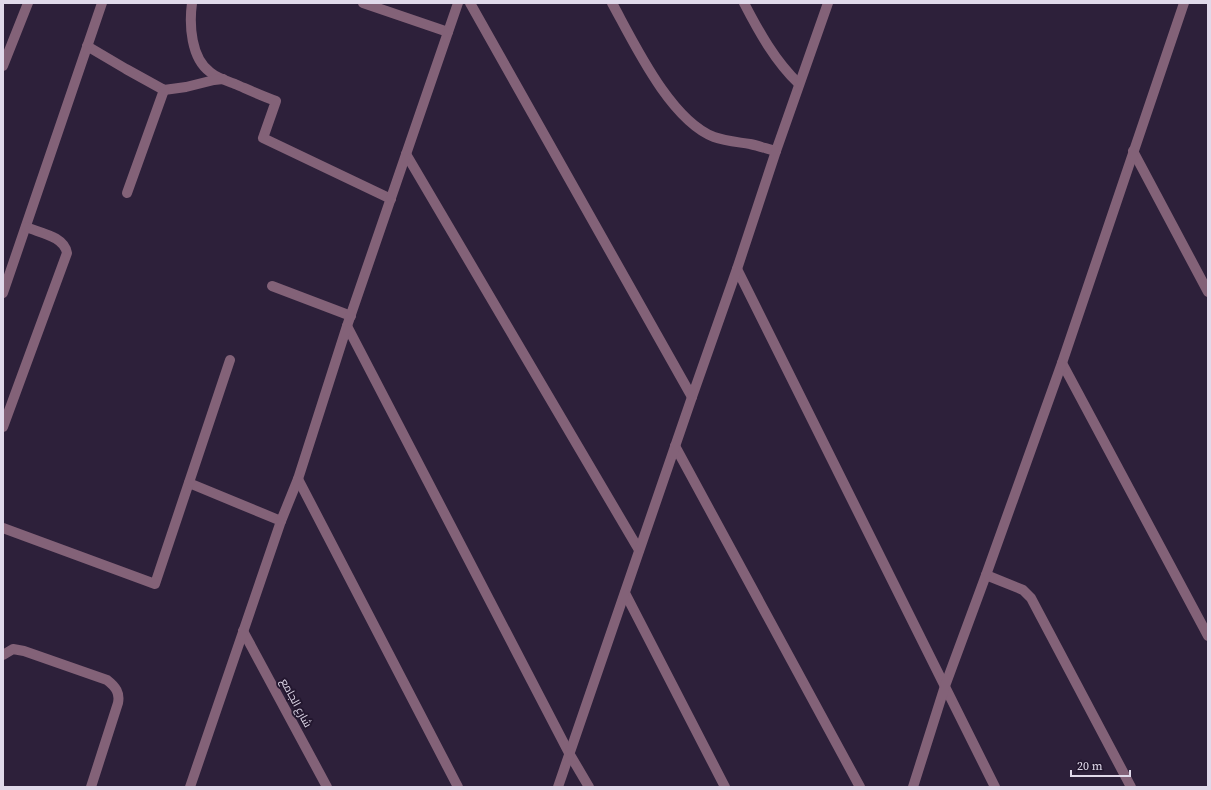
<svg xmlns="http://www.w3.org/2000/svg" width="1211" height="790" font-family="'Source Serif 4',Cairo,serif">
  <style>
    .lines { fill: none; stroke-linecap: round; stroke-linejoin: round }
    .minor { stroke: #836278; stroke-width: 10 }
    .labels { text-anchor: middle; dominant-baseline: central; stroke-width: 4; stroke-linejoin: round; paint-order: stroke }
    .street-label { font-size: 11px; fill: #e0d9ea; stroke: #23172f }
  </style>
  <rect width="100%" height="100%" fill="#2d203a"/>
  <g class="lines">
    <g class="minor">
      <path d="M192,3C189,25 191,58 210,72C217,78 227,81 235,84C249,90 262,96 276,101L263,138L391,199"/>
      <polyline points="363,3 448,32"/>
      <polyline points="470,3 692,397"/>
      <path d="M612,3C634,43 670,120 714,137C725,141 738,142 750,144C759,146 768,149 776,151"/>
      <path d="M744,3C759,32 775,61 799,84"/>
      <polyline points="87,46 126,69 164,90 186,87 214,80 223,79"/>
      <polyline points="3,66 28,3"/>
      <polyline points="1133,151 1208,292"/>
      <polyline points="406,154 639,550"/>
      <polyline points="127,193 164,90"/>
      <polyline points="737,269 995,787"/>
      <polyline points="272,286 351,316"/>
      <polyline points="3,293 102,3"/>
      <polyline points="347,326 569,753 589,787"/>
      <polyline points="1062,363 1208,636"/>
      <path d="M3,427L67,253C64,236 40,233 26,227"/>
      <polyline points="675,446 860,787"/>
      <polyline points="298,479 458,787"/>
      <polyline points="189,483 281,521"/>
      <polyline points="3,528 155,584 230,360"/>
      <polyline points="986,575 1023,590 1031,598 1131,787"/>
      <polyline points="625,593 725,787"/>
      <polyline points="243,631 327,787"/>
      <path d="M3,655L13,649L24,651L107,680C116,687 120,693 118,703L91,787"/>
      <polyline points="190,787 281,521 298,479 347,326 458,3"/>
      <polyline points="558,787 692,397 737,269 776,151 828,3"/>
      <polyline points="913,787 945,686 986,575 1062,363 1184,3"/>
    </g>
  </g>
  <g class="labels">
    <g class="street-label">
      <text transform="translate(296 703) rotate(62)">شارع الجامع</text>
    </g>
  </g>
  <rect width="1211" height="790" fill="none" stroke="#e0d9ea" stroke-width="8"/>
  <path d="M1071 770v6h59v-6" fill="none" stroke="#e0d9ea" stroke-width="2"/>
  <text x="1077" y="770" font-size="12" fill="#e0d9ea" stroke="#23172f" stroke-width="3" paint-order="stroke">20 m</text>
</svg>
